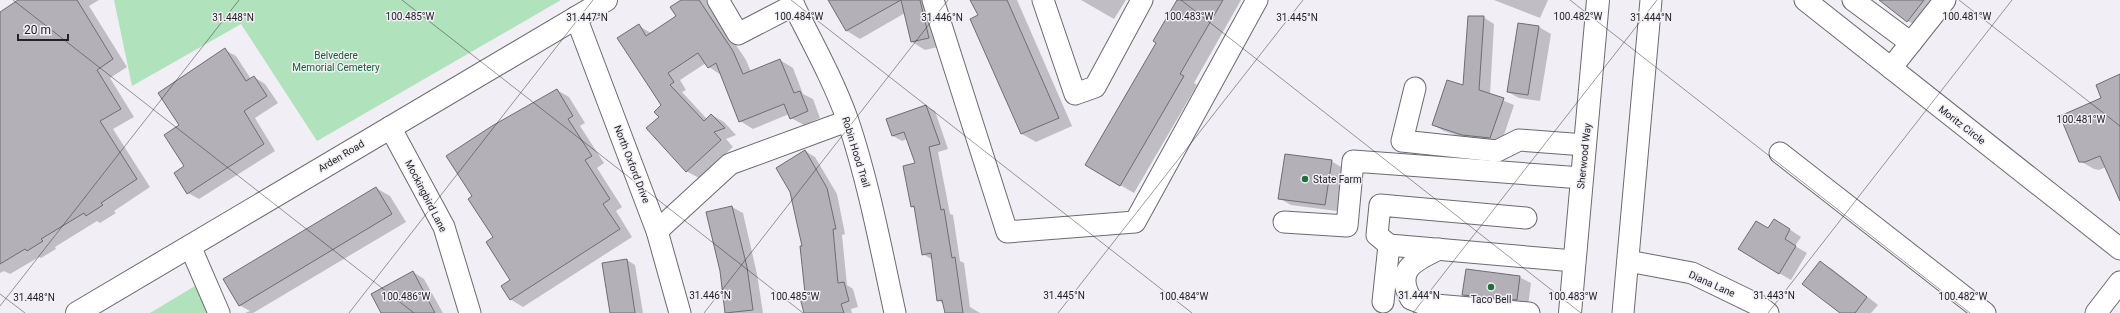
<svg xmlns="http://www.w3.org/2000/svg" width="2120" height="313" font-family="Roboto,sans-serif">
  <style>
    .green { fill: #b0e2bb }
    .shadow { fill: #0003 }
    .building { fill: #b3b1b7; stroke: #6f6d73 }
    .lines { fill: none; stroke-linecap: round; stroke-linejoin: round }
    .minor-casing { stroke: #6c6a70; stroke-width: 23 }
    .major-casing { stroke: #6c6a70; stroke-width: 24 }
    .minor { stroke: #fff; stroke-width: 21 }
    .major { stroke: #fff; stroke-width: 22 }
    .ticks { fill: none; stroke: #242326; stroke-width: 1; stroke-opacity: 0.45 }
    .poi-dot { fill: #236e3c; stroke: #f1eef5; stroke-width: 1.5 }
    .labels { text-anchor: middle; dominant-baseline: central; stroke-width: 3; stroke-linejoin: round; paint-order: stroke }
    .park-label { font-size: 10px; fill: #156232; stroke: #f1eef5 }
    .street-label { font-size: 10px; fill: #242326; stroke: #f1eef5 }
    .poi-label { font-size: 10px; fill: #242326; stroke: #f1eef5; text-anchor: start }
    .ticks-label { font-size: 10px; text-anchor: middle; fill: #242326; stroke: #f1eef5; stroke-width: 3; stroke-linejoin: round; paint-order: stroke }
  </style>
  <rect width="100%" height="100%" fill="#f1eef5"/>
  <g class="green">
    <polygon points="114,0 561,0 317,141 241,24 132,86"/>
    <polygon points="195,286 208,313 150,313"/>
  </g>
  <g class="shadow">
    <polygon points="22,0 99,0 89,6 127,67 110,78 134,117 113,129 150,187 114,211 116,213 100,223 97,221 55,247 56,249 41,258 39,257 10,274 4,271 0,273 0,14"/>
    <polygon points="683,0 706,0 746,60 751,72 780,60 793,68 803,94 813,99 820,118 804,125 791,118 789,114 753,129 740,121 721,75 709,67 706,63 680,80 686,90 682,92 707,119 712,115 724,122 736,135 726,139 733,147 699,178 686,171 660,117 663,105 639,26 651,33 677,16"/>
    <polygon points="829,0 932,0 942,46 925,50 912,42 905,13 860,39 847,31"/>
    <polygon points="971,0 1017,0 1072,126 1036,142 1022,134 980,16"/>
    <polygon points="1081,0 1126,0 1114,19"/>
    <polygon points="1178,0 1241,0 1194,83 1197,85 1134,193 1086,165 1158,43"/>
    <polygon points="1494,0 1548,0 1540,18"/>
    <polygon points="1881,0 1944,0 1922,29 1908,21"/>
    <polygon points="1483,17 1494,24 1490,95 1514,105 1501,144 1474,141 1444,131 1433,125 1464,86"/>
    <polygon points="1518,24 1539,27 1551,34 1540,101 1519,98 1508,92"/>
    <polygon points="225,50 236,56 251,79 254,77 265,84 278,103 255,118 275,151 199,199 188,193 180,125"/>
    <polygon points="2120,75 2120,187 2106,167 2099,170 2094,169 2080,161 2103,98"/>
    <polygon points="557,90 569,97 585,123 580,126 604,163 597,168 622,207 616,211 632,237 523,307 510,299 512,280 494,237 473,197"/>
    <polygon points="926,106 935,111 948,149 938,152 950,214 953,215 960,261 964,263 970,307 980,313 946,313 944,304 938,300 933,260 923,254 916,209 912,207 916,164 907,139 902,141 893,136"/>
    <polygon points="805,151 815,157 837,194 845,234 842,235 847,285 853,289 858,307 851,309 852,313 805,313 806,293 803,247"/>
    <polygon points="1331,161 1343,168 1337,211 1291,205 1279,198"/>
    <polygon points="376,188 390,196 406,222 253,313 245,313 250,311 239,305"/>
    <polygon points="732,207 743,213 757,274 763,313 726,313 721,271 707,213"/>
    <polygon points="1786,227 1801,237 1795,246 1807,253 1791,280 1779,273"/>
    <polygon points="627,260 635,265 643,313 612,313"/>
    <polygon points="1820,262 1832,269 1878,305 1871,313 1841,313"/>
    <polygon points="413,272 424,279 443,313 382,313"/>
    <polygon points="1519,277 1531,283 1528,306 1475,301 1464,295"/>
  </g>
  <g class="building">
    <polygon points="18,0 77,0 113,59 97,70 121,109 100,121 137,179 101,203 103,205 86,216 84,213 41,239 43,241 27,251 25,249 0,264 0,12"/>
    <polygon points="681,0 699,0 733,51 743,74 780,59 794,93 800,91 808,111 790,119 784,104 739,122 716,63 708,68 698,53 668,73 674,82 670,85 704,121 711,114 725,128 714,132 721,140 686,172 646,128 659,117 654,112 661,105 617,38 639,24 646,36 676,16 670,7"/>
    <polygon points="828,0 901,0 846,31"/>
    <polygon points="901,0 920,0 929,38 911,42"/>
    <polygon points="970,0 1007,0 1059,118 1021,134 970,19 978,15"/>
    <polygon points="1177,0 1223,0 1180,74 1184,76 1120,186 1085,165 1156,43 1153,41"/>
    <polygon points="1879,0 1924,0 1907,22"/>
    <polygon points="1468,16 1484,16 1479,90 1504,98 1490,138 1462,135 1432,125 1447,80 1463,85"/>
    <polygon points="1518,23 1539,26 1528,95 1507,92"/>
    <polygon points="225,48 246,81 254,76 267,96 244,111 264,144 187,194 174,173 184,166 164,135 179,125 158,93"/>
    <polygon points="2120,74 2120,201 2100,156 2085,162 2079,162 2060,116 2101,98 2096,85"/>
    <polygon points="557,89 573,116 568,119 592,156 585,160 610,199 603,204 620,229 510,300 501,286 510,280 486,242 493,237 468,199 472,196 446,156 492,126"/>
    <polygon points="926,105 940,144 929,147 941,210 944,209 952,258 955,257 963,313 945,313 942,300 937,301 931,253 922,255 914,206 911,207 903,166 915,163 904,132 892,136 886,119"/>
    <polygon points="805,150 827,188 836,229 833,229 838,283 844,282 849,301 841,304 844,313 804,313 799,294 805,293 800,246 802,246 790,192 776,168"/>
    <polygon points="1285,154 1332,160 1325,205 1278,199"/>
    <polygon points="376,187 392,214 239,306 223,279"/>
    <polygon points="732,206 747,267 753,310 725,313 720,271 706,212"/>
    <polygon points="1774,219 1790,229 1785,239 1796,246 1779,274 1738,249 1756,221 1768,228"/>
    <polygon points="627,259 635,313 610,313 602,263"/>
    <polygon points="1820,261 1867,297 1855,313 1840,313 1802,284"/>
    <polygon points="1466,269 1520,276 1517,300 1462,295"/>
    <polygon points="413,271 435,313 381,313 371,294"/>
  </g>
  <g class="lines">
    <defs>
      <g id="minor">
        <polyline points="718,0 738,34 794,5"/>
        <path d="M791,0C811,40 833,79 848,121C869,184 881,249 895,313"/>
        <polyline points="933,0 1007,232 1135,222 1257,0"/>
        <polyline points="1043,0 1075,94 1095,87 1142,0"/>
        <polyline points="1805,0 2120,249"/>
        <polyline points="1853,0 1911,43"/>
        <polyline points="576,17 657,231 680,313"/>
        <polyline points="1891,68 1945,0"/>
        <polyline points="1415,88 1402,141 1497,151 1519,140 1585,145"/>
        <polyline points="390,127 444,227 470,313"/>
        <polyline points="1780,153 1985,313"/>
        <polyline points="1284,222 1347,226 1353,161 1582,178"/>
        <polyline points="657,231 730,164 847,121"/>
        <polyline points="1389,245 1377,235 1380,205 1526,218"/>
        <polyline points="190,246 219,313"/>
        <path d="M1439,249C1415,261 1394,269 1411,299L1424,304L1529,313"/>
        <polyline points="1628,261 1692,273 1758,305 1768,313"/>
        <polyline points="1383,302 1389,245 1574,261"/>
        <polyline points="1623,313 1651,0"/>
        <polyline points="2096,313 2120,282"/>
      </g>
      <g id="major">
        <polyline points="77,313 606,0"/>
        <polyline points="1570,313 1598,0"/>
      </g>
    </defs>
    <use href="#minor" class="minor-casing"/>
    <use href="#major" class="major-casing"/>
    <use href="#minor" class="minor"/>
    <use href="#major" class="major"/>
  </g>
  <path class="ticks" d="M13,0L414,313M402,0L803,313M791,0L1192,313M1181,0L1581,313M1570,0L1970,313M1959,0L2120,126M0,294L25,313M0,306L239,0M349,313L593,0M704,313L948,0M1058,313L1303,0M1413,313L1657,0M1768,313L2012,0"/>
  <g class="poi-dot">
    <circle cx="1305" cy="179" r="4"/>
    <circle cx="1491" cy="287" r="4"/>
  </g>
  <g class="labels">
    <g class="park-label">
      <text x="336" y="55">Belvedere<tspan x="336" dy="12">Memorial Cemetery</tspan></text>
    </g>
    <g class="street-label">
      <text transform="translate(1962 125) rotate(38)">Moritz Circle</text>
      <text transform="translate(856 152) rotate(73)">Robin Hood Trail</text>
      <text transform="translate(341 156) rotate(-31)">Arden Road</text>
      <text transform="translate(1584 156) rotate(-84)">Sherwood Way</text>
      <text transform="translate(632 164) rotate(69)">North Oxford Drive</text>
      <text transform="translate(426 196) rotate(63)">Mockingbird Lane</text>
      <text transform="translate(1712 284) rotate(24)">Diana Lane</text>
    </g>
    <g class="poi-label">
      <text x="1313" y="179">State Farm</text>
      <text x="1491" y="299" text-anchor="middle">Taco Bell</text>
    </g>
  </g>
  <g class="ticks-label">
    <text x="410" y="20">100.485°W</text>
    <text x="1189" y="20">100.483°W</text>
    <text x="1578" y="20">100.482°W</text>
    <text x="799" y="20">100.484°W</text>
    <text x="1967" y="20">100.481°W</text>
    <text x="233" y="21">31.448°N</text>
    <text x="587" y="21">31.447°N</text>
    <text x="942" y="21">31.446°N</text>
    <text x="1297" y="21">31.445°N</text>
    <text x="1651" y="21">31.444°N</text>
    <text x="2081" y="123">100.481°W</text>
    <text x="710" y="299">31.446°N</text>
    <text x="1064" y="299">31.445°N</text>
    <text x="1419" y="299">31.444°N</text>
    <text x="1774" y="299">31.443°N</text>
    <text x="406" y="300">100.486°W</text>
    <text x="795" y="300">100.485°W</text>
    <text x="1184" y="300">100.484°W</text>
    <text x="1573" y="300">100.483°W</text>
    <text x="1963" y="300">100.482°W</text>
    <text x="34" y="301">31.448°N</text>
  </g>
  <path d="M18 34v6h50v-6" fill="none" stroke="#242326" stroke-width="2"/>
  <text x="24" y="34" font-size="12" fill="#242326" stroke="#f1eef5" stroke-width="3" paint-order="stroke">20 m</text>
</svg>
